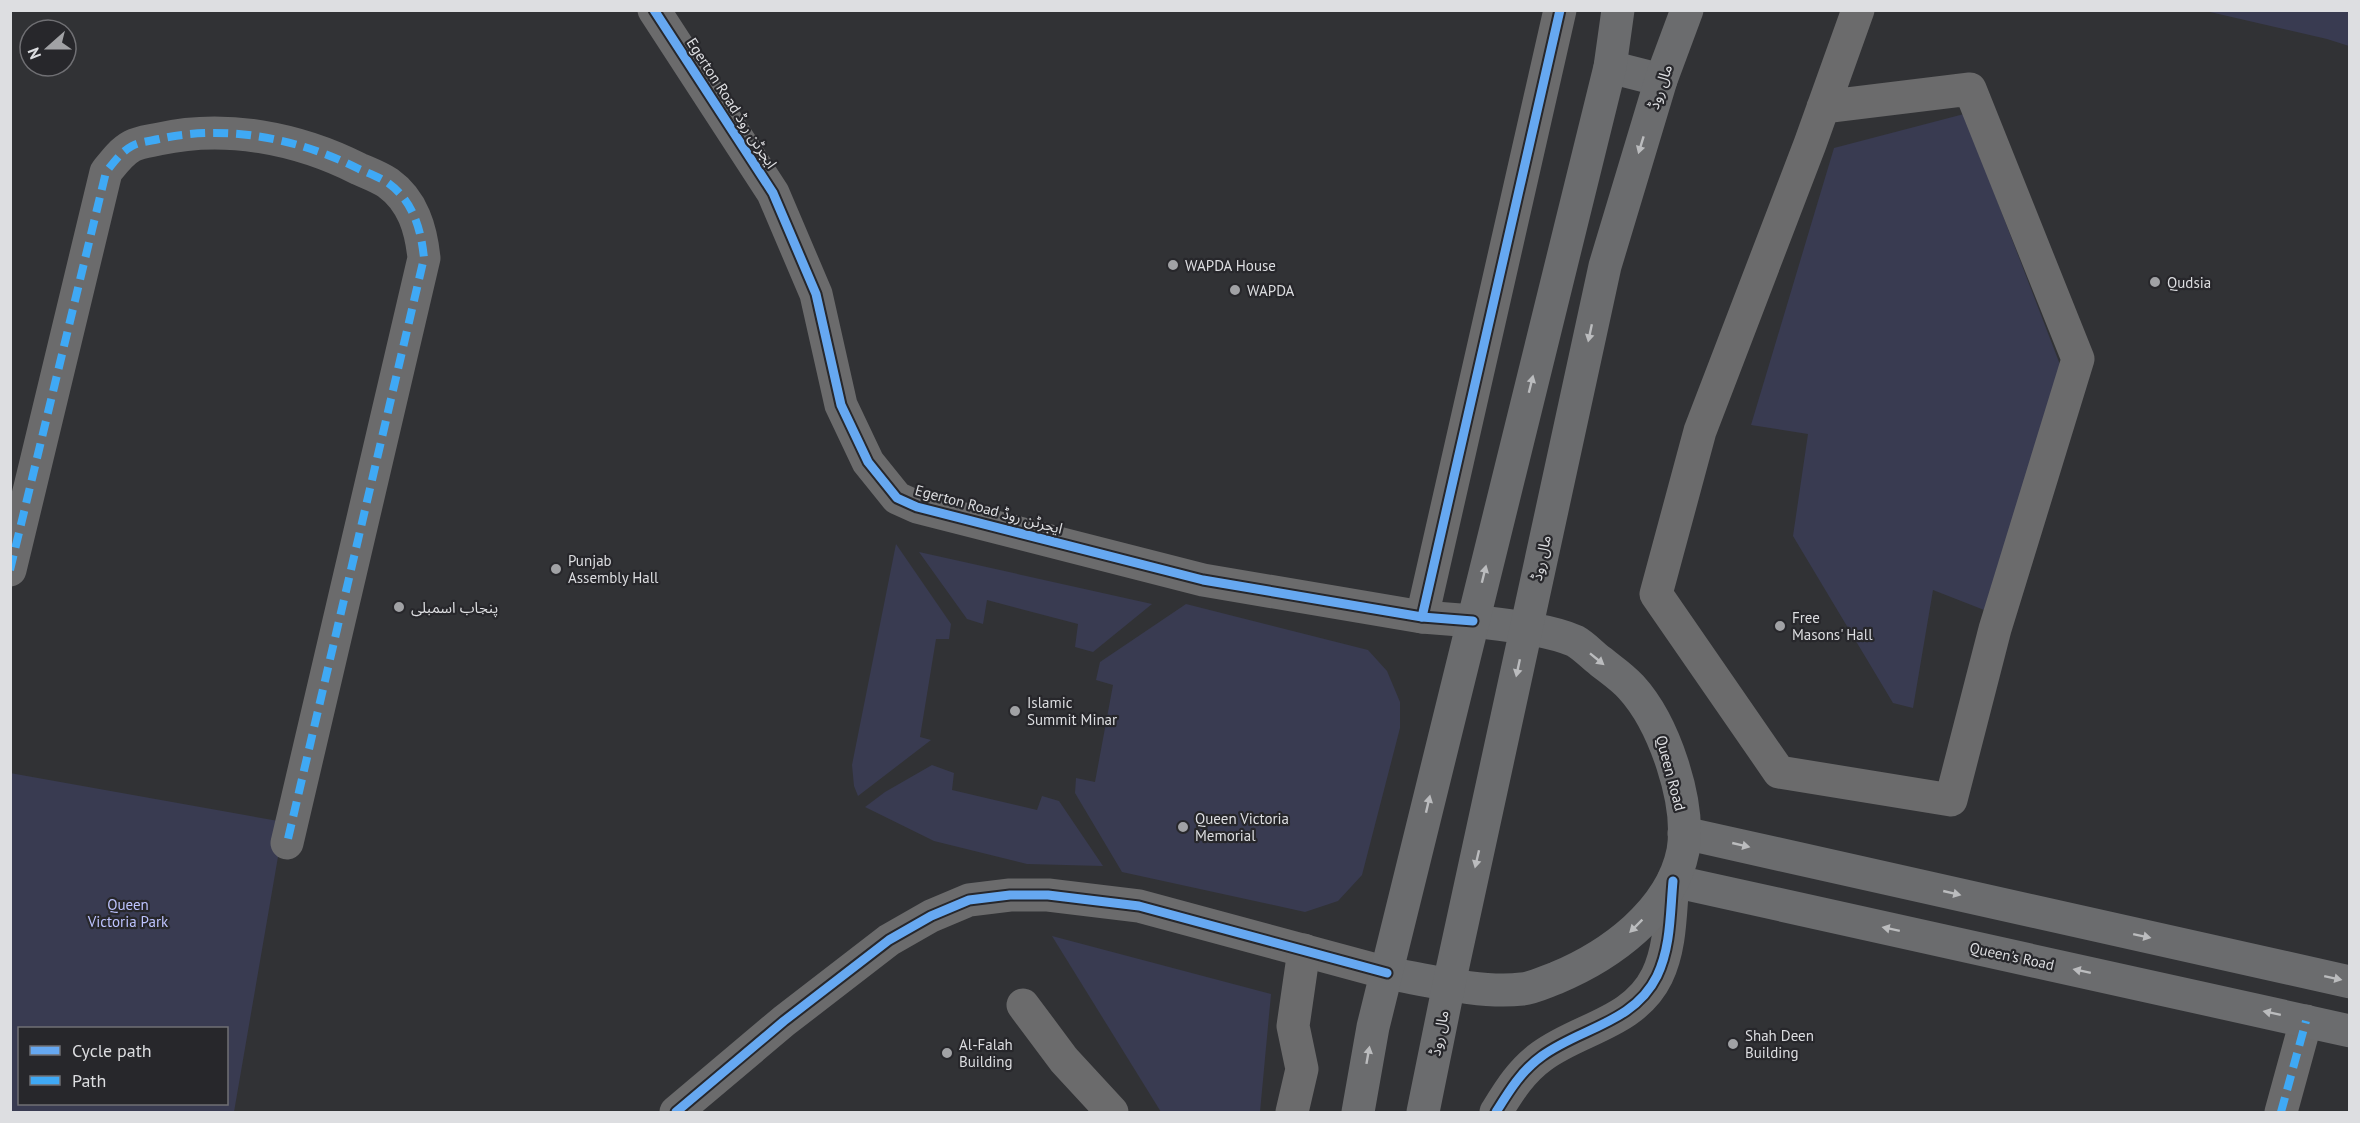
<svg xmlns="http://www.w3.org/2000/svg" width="2360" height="1123" font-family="'PT Sans','Noto Sans Arabic',sans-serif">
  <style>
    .green { fill: #393b51; fill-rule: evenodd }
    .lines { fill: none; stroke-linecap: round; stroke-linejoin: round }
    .minor { stroke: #6b6b6c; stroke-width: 33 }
    .major { stroke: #6b6c6e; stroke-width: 33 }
    .quiet { stroke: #3fa9f5; stroke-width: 8; stroke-dasharray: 15 8; stroke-linecap: butt }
    .cycleway-casing { stroke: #27272b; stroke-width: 13 }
    .cycleway { stroke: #66a8f1; stroke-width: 9 }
    .oneway { fill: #bbbcbe }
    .poi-dot { fill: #a1a2a5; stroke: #27272b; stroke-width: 2 }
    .labels { text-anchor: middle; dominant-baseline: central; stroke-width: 4.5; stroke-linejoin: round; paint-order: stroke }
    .street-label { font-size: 15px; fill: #dddee1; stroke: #27272b }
    .poi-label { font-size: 15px; fill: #dddee1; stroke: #27272b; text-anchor: start }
    .park-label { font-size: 15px; fill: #bdc3fe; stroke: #27272b }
  </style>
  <rect width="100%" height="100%" fill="#313235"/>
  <g class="green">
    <polygon points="2174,11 2349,11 2349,46 2327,39 2210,12"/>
    <polygon points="1964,114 2064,375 1997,615 1933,590 1913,708 1893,703 1793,536 1808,434 1751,425 1834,148"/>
    <polygon points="896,544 951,624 949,639 936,639 920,737 931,740 858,796 854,786 852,765"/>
    <polygon points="919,552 1152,604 1093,652 1075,647 1078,624 987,600 983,624 967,619"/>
    <polygon points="1186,604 1368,650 1387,671 1400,702 1400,728 1362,875 1338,901 1305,912 1122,872 1075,793 1076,778 1095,782 1113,685 1096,680 1100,662"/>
    <polygon points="932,765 954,773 952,790 1037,810 1042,796 1059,801 1103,866 1027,864 934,841 865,807 885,792"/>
    <path d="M10,773L284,822L234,1112H11ZM20,1028H226V1104H20Z"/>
    <polygon points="1052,936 1271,994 1260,1112 1161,1112"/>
  </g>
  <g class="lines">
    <g class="minor">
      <polyline points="654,10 773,193 816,294 841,405 868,462 897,498 917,507 1203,580 1422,617 1473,621"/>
      <polyline points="1823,107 1970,89 2078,359 1995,629 1951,800 1779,772 1656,594 1700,431 1810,144 1858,10"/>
      <path d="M10,570L106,172C114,162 121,152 132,146C139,142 150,141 159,139C225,124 298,138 359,169C368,173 379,177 388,183C413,201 421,229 424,258L287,843"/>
      <polyline points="1422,617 1560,10"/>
      <polyline points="1023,1005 1064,1060 1112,1112"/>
      <polyline points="676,1112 784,1021 889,940 931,916 969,900 1010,895 1048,895 1139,906 1387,973"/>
      <polyline points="1292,1112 1302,1069 1293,1026 1304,950"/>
      <path d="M1496,1112C1509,1091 1521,1071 1542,1056C1580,1028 1634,1023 1657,976C1671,947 1670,913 1673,881"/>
      <polyline points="2281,1112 2306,1021"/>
    </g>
    <g class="major">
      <polyline points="1610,67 1661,80"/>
      <polyline points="1684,833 2350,982"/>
      <polyline points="1673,881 2350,1031"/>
      <path d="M1387,973C1427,980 1481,994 1522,989C1533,988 1545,982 1556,978C1609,956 1671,912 1683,851C1691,802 1664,723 1631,687C1622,677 1610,669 1600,661C1592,655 1584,646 1575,641C1548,629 1503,625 1473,621"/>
      <polyline points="1358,1112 1373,1027 1610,67 1618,10"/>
      <polyline points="1423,1112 1449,984 1605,266 1661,80 1687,10"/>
    </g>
    <g class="quiet">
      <path d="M10,570L106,172C114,162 121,152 132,146C139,142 150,141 159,139C225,124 298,138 359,169C368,173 379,177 388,183C413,201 421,229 424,258L287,843"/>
      <polyline points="2281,1112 2306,1021"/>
    </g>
    <defs>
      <g id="cycleway">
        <polyline points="654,10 773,193 816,294 841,405 868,462 897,498 917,507 1203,580 1422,617 1473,621"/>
        <polyline points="1422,617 1560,10"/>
        <polyline points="676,1112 784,1021 889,940 931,916 969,900 1010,895 1048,895 1139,906 1387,973"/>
        <path d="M1496,1112C1509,1091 1521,1071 1542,1056C1580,1028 1634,1023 1657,976C1671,947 1670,913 1673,881"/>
      </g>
    </defs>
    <use href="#cycleway" class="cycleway-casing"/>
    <use href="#cycleway" class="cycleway"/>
  </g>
  <defs><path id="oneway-solid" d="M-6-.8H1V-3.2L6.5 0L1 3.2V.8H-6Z" transform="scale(1.5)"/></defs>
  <g class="oneway">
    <use href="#oneway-solid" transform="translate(1641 145) rotate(107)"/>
    <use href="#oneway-solid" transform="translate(1590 333) rotate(102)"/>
    <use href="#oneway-solid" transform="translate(1531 384) rotate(-76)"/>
    <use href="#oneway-solid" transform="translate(1484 574) rotate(-76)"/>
    <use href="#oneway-solid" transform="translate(1597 659) rotate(39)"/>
    <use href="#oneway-solid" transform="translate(1518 668) rotate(102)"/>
    <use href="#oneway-solid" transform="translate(1428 804) rotate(-77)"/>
    <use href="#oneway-solid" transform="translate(1741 845) rotate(13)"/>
    <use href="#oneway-solid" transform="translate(1477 859) rotate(103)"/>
    <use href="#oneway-solid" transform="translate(1952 893) rotate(13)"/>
    <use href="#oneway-solid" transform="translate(1636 926) rotate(135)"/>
    <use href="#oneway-solid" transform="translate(1891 929) rotate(-168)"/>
    <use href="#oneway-solid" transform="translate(2142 936) rotate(12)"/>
    <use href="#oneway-solid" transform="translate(2082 971) rotate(-168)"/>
    <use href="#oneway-solid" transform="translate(2333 978) rotate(12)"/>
    <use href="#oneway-solid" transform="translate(2272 1013) rotate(-168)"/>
    <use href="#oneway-solid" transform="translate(1368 1055) rotate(-80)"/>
  </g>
  <g class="poi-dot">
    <circle cx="1173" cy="265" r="6"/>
    <circle cx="2155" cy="282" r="6"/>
    <circle cx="1235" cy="290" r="6"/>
    <circle cx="556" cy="569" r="6"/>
    <circle cx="399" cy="607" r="6"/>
    <circle cx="1780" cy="626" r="6"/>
    <circle cx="1015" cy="711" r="6"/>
    <circle cx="1183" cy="827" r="6"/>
    <circle cx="1733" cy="1044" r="6"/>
    <circle cx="947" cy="1053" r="6"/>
  </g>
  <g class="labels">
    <g class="street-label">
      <text transform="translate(1660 87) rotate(-72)">مال روڈ</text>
      <text transform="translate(732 103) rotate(57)">Egerton Road ایجرٹن روڈ</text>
      <text transform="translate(989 509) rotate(15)">Egerton Road ایجرٹن روڈ</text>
      <text transform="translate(1541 558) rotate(-78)">مال روڈ</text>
      <text transform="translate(1671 773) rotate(75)">Queen Road</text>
      <text transform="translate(2012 956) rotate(12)">Queen's Road</text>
      <text transform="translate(1439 1033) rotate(-79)">مال روڈ</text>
    </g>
    <g class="poi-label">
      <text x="1185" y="265">WAPDA House</text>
      <text x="2167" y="282">Qudsia</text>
      <text x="1247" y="290">WAPDA</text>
      <text x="568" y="560">Punjab<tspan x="568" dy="17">Assembly Hall</tspan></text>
      <text x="411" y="607">پنجاب اسمبلی</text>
      <text x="1792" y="617">Free<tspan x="1792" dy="17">Masons' Hall</tspan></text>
      <text x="1027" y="702">Islamic<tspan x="1027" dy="17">Summit Minar</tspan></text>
      <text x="1195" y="818">Queen Victoria<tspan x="1195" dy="17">Memorial</tspan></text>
      <text x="1745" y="1035">Shah Deen<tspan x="1745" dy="17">Building</tspan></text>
      <text x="959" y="1044">Al-Falah<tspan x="959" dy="17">Building</tspan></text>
    </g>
    <g class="park-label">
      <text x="128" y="904">Queen<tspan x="128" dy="17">Victoria Park</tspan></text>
    </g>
  </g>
  <rect width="2360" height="1123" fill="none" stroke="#dddee1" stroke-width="24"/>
  <rect x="18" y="1027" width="210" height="78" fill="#27272b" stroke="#707074" stroke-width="1.5"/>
  <rect x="30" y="1046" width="30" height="9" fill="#66a8f1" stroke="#707074" stroke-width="1.5"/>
  <text x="72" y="1057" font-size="18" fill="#dddee1">Cycle path</text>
  <rect x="30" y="1076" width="30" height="9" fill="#3fa9f5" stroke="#707074" stroke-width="1.5"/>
  <text x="72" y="1087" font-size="18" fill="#dddee1">Path</text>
  <g transform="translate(48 48) rotate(249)"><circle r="28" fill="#27272b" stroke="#707074" stroke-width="1.5"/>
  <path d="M0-4.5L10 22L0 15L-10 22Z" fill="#a1a2a5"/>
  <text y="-9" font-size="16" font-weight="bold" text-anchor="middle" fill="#dddee1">N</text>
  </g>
</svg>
